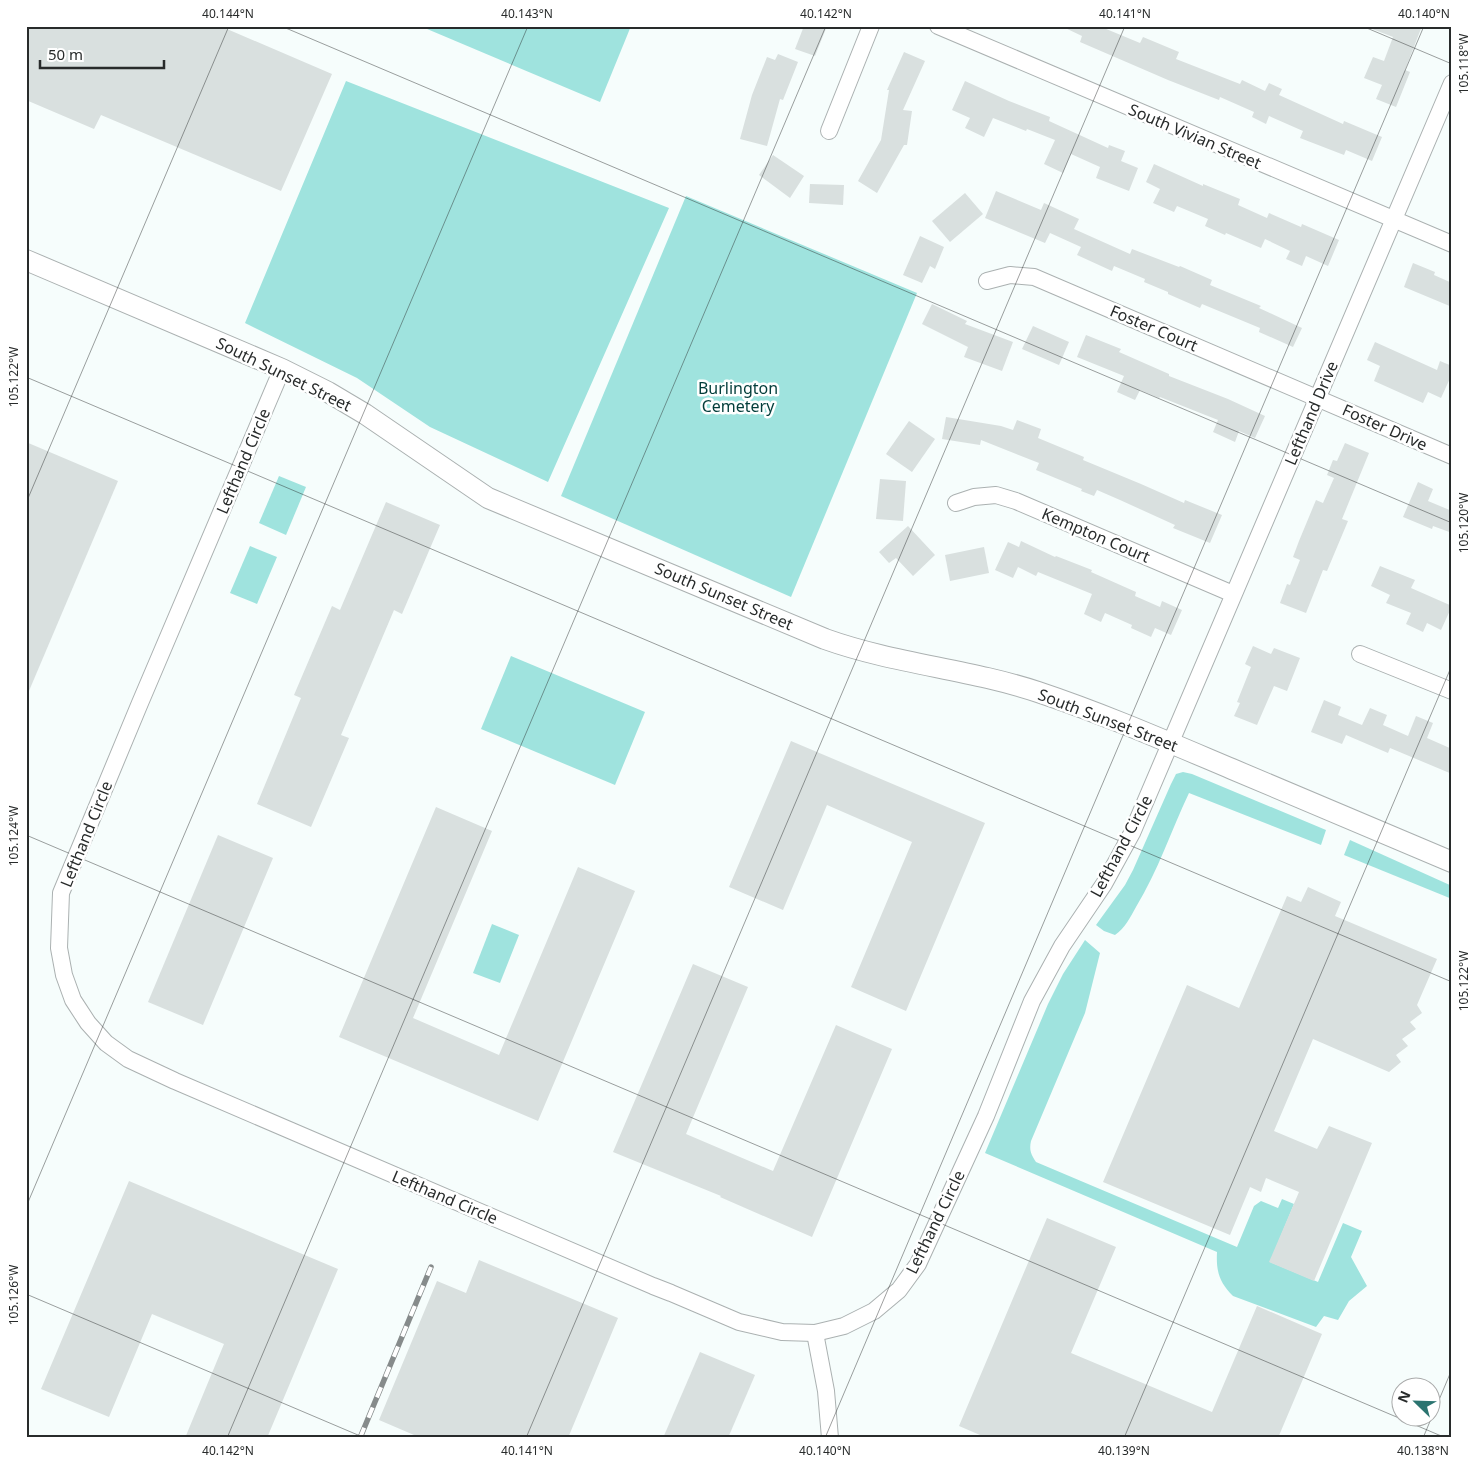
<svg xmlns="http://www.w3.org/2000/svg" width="1478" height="1464" font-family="'Noto Sans',sans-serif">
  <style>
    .green { fill: #9fe3de }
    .building { fill: #d9e0df }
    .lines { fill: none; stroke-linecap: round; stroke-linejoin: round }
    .minor-casing { stroke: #abb1b1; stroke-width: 18 }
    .tertiary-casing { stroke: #abb1b1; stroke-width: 22 }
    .minor { stroke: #fff; stroke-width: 16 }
    .tertiary { stroke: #fff; stroke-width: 20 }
    .rail-casing { stroke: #868b8b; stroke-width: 5.5 }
    .rail { stroke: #fff; stroke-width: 4; stroke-dasharray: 11; stroke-linecap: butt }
    .ticks { fill: none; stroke: #282b2b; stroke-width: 1; stroke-opacity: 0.45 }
    .labels { text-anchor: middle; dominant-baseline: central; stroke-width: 5; stroke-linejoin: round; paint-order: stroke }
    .street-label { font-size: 16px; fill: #282b2b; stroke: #fff }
    .park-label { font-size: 16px; fill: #023d3a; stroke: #fff }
    .neatline { fill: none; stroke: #282b2b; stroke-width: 2 }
    .ticks-label { font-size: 12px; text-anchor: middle; fill: #282b2b }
  </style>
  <rect width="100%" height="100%" fill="#f6fdfc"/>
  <g class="green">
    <polygon points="420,26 631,26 600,102"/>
    <polygon points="346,81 669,208 548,482 430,427 357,378 245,323"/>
    <polygon points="686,196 917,293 791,597 561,496"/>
    <polygon points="279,476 306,487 286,535 259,523"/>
    <polygon points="250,546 277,557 257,604 230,593"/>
    <polygon points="511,656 645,712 615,785 481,729"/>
    <path d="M1183,772L1192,774L1326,830L1321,845L1189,793C1171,831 1158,871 1136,907C1130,918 1125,928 1115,935L1104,931L1096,925L1125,885L1133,870L1171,784L1176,774Z"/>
    <polygon points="1350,840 1452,886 1452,899 1344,855"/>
    <polygon points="492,924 519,935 500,983 473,973"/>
    <path d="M1085,940L1100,953L1085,1013L1031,1141C1029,1150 1031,1154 1036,1162L1237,1247L1254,1206L1261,1201L1278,1208L1282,1199L1294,1204L1270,1262L1318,1282L1343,1223L1362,1231L1351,1257L1367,1286L1349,1301L1338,1320L1324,1316L1316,1327L1233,1296C1219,1282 1216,1271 1217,1252L985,1153L1048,1004L1063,974Z"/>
  </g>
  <g class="building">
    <polygon points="26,26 220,26 332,74 281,191 101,115 94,129 26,100"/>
    <polygon points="804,26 827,26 815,56 795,49"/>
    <polygon points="1061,26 1099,26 1140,43 1143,37 1179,52 1176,59 1240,84 1242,80 1265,91 1269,83 1282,89 1279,95 1343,124 1344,121 1382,137 1372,161 1346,150 1344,155 1300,138 1303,131 1269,116 1266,124 1252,117 1254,112 1220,97 1219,100 1168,80 1080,42 1082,36"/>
    <polygon points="1368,26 1422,26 1405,70 1410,72 1396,107 1376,99 1382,85 1364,78 1373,57 1384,61 1393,37 1367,27"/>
    <polygon points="904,52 925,61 903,110 912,111 907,145 904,145 877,193 858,181 881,140 889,90 887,90"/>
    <polygon points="778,54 798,62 783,100 780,99 767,146 740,139 752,95 767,57 775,60"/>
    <polygon points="965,81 1009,101 1050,117 1049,121 1108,148 1109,145 1125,151 1121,161 1138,168 1129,191 1096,178 1100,167 1071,154 1063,173 1044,164 1055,140 1027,129 1026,131 993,118 984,137 965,128 970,118 952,110"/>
    <polygon points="773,155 804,176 790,198 759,175"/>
    <polygon points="1154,164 1203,186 1203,184 1240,199 1238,205 1267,218 1269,213 1301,227 1302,224 1339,240 1328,266 1306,256 1302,266 1286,259 1290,251 1265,239 1261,248 1226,233 1225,235 1205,226 1208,219 1177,206 1174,212 1153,203 1160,189 1146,182"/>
    <polygon points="810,184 844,185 843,205 809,203"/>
    <polygon points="996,191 1041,210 1044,203 1079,219 1074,229 1130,254 1132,249 1179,267 1180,266 1212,280 1210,285 1261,306 1259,308 1302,328 1293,347 1259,332 1260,328 1202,304 1200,308 1168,294 1168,292 1144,282 1145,279 1114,266 1112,271 1077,255 1081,247 1050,233 1045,243 985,218"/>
    <polygon points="965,193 983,214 950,242 932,221"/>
    <polygon points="920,236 944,247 935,269 930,266 922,283 903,275"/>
    <polygon points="1413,263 1435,272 1434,275 1452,283 1452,307 1404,287"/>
    <polygon points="932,304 967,321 965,324 1013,342 1002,371 964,357 968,347 922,324"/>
    <polygon points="1033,326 1069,342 1059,365 1022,349"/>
    <polygon points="1086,335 1121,349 1119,352 1169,374 1169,376 1228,399 1265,416 1255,438 1239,431 1235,442 1213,432 1218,420 1160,397 1159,398 1140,390 1135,400 1117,392 1124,376 1077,357"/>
    <polygon points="1375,342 1437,370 1440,361 1452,366 1452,374 1441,398 1428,392 1423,403 1374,381 1380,366 1367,360"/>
    <polygon points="946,417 1001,426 1013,430 1017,420 1041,429 1038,438 1084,457 1083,460 1141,484 1184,503 1185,500 1222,515 1210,543 1173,528 1175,525 1120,500 1097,490 1094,496 1081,491 1082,489 1036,470 1039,463 981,440 980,445 942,439"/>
    <polygon points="909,421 935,439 912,472 886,454"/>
    <polygon points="26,442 118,481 26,698"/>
    <polygon points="1345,443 1369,453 1342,519 1348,521 1327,571 1323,570 1306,613 1280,603 1287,584 1290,585 1300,560 1293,557 1299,541 1316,500 1323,503 1334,478 1327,475 1333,460 1337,461"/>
    <polygon points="880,479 906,481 903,521 876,519"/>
    <polygon points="1418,482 1433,489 1428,501 1452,511 1452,533 1433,526 1432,529 1403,517"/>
    <polygon points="386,502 440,525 402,614 394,610 341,735 349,738 311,827 257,804 301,698 294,695 332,606 340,610"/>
    <polygon points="908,526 935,555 913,576 896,558 889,563 879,552"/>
    <polygon points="1021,541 1055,557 1056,556 1092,570 1091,572 1136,592 1135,596 1160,607 1162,601 1182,610 1171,635 1155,628 1151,637 1131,628 1132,625 1105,613 1101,622 1084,614 1092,594 1038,572 1036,576 1018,567 1013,578 995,570 1008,542 1019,547"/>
    <polygon points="984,547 989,573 950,581 945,555"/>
    <polygon points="1380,566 1415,580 1411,588 1452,606 1441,630 1427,623 1423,632 1406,624 1411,613 1386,603 1390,595 1371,586"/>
    <polygon points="1253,646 1271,654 1274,648 1300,658 1287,691 1274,686 1257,725 1234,716 1240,703 1237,702 1251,667 1245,664"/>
    <polygon points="1324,700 1341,707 1338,715 1362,725 1370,708 1387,715 1383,725 1408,736 1416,716 1433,723 1427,738 1452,749 1452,774 1390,748 1388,753 1346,735 1342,744 1311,732"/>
    <polygon points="791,741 985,823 906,1011 851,987 912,842 827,805 783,910 729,887"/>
    <polygon points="436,807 492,831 413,1018 499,1055 578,867 635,891 538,1121 339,1037"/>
    <polygon points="218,835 273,858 203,1025 148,1002"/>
    <polygon points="1308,887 1341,902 1335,916 1437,959 1417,1005 1422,1013 1410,1022 1416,1029 1402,1039 1408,1046 1396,1055 1401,1062 1389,1072 1313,1039 1274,1131 1317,1149 1329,1126 1372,1143 1314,1281 1269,1262 1299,1192 1266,1178 1261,1192 1250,1187 1230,1235 1103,1182 1187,985 1239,1008 1287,896 1301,902"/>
    <polygon points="693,964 748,987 686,1134 773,1171 836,1025 892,1049 812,1237 720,1197 721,1196 613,1152"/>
    <polygon points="129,1181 338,1269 267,1438 185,1438 224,1344 152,1314 109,1417 41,1389"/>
    <polygon points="1047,1218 1116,1247 1071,1353 1212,1412 1257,1306 1322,1334 1278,1438 987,1438 959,1426"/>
    <polygon points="479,1260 618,1318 568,1438 421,1438 379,1420 437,1281 466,1293"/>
    <polygon points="700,1352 755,1375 728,1438 663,1438"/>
  </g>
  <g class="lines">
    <defs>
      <g id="minor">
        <polyline points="938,26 1452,244"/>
        <polyline points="829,131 871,26"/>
        <polyline points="987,281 1010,275 1034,277 1452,456"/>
        <polyline points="282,369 140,703 61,893 59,948 64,975 73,1000 88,1023 106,1043 128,1059 175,1081 653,1286 671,1293 739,1322 782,1332 815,1333 844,1326 874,1311 899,1290 918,1264 986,1116 1032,1001 1062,946 1104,884 1132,833 1452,83"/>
        <polyline points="956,503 974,497 996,495 1016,501 1233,594"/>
        <polyline points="1360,654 1452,691"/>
        <polyline points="815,1333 826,1391 830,1438"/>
      </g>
      <path id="tertiary" d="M26,260L282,369L328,392L365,414L488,498L825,639C895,664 969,669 1038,692C1104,714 1168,742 1232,769C1305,800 1378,831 1452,862"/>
    </defs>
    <use href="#minor" class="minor-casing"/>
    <use href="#tertiary" class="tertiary-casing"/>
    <use href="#minor" class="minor"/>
    <use href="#tertiary" class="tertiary"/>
    <defs>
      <polyline id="rail" points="360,1438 431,1267"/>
    </defs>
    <use href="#rail" class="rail-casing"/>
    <use href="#rail" class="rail"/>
  </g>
  <path class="ticks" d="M281,26L1452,523M1362,26L1452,64M26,377L1452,982M26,503L229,26M26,835L1446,1438M26,1207L528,26M26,1294L365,1438M227,1438L826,26M526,1438L1125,26M825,1438L1424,26M1124,1438L1452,665M1423,1438L1452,1369"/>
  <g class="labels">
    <g class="street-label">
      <text transform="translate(1195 136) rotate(23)">South Vivian Street</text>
      <text transform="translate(1154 328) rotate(23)">Foster Court</text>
      <text transform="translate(284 374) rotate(26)">South Sunset Street</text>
      <text transform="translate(1311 413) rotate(-67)">Lefthand Drive</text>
      <text transform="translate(1385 427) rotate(24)">Foster Drive</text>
      <text transform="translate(243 461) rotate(-67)">Lefthand Circle</text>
      <text transform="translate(1096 535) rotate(23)">Kempton Court</text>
      <text transform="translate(724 596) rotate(23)">South Sunset Street</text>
      <text transform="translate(1108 720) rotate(21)">South Sunset Street</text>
      <text transform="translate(86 834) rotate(-68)">Lefthand Circle</text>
      <text transform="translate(1121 846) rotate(-62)">Lefthand Circle</text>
      <text transform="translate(445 1197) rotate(23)">Lefthand Circle</text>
      <text transform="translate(935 1222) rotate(-64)">Lefthand Circle</text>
    </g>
    <g class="park-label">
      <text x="738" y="388">Burlington<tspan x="738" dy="18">Cemetery</tspan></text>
    </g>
  </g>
  <rect width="1478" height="1464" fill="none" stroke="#ffffff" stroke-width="55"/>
  <g transform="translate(1416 1402) rotate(293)"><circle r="24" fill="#ffffff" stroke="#a9aaaa"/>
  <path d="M0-4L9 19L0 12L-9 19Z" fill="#2b7470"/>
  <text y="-8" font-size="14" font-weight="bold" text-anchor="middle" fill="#282b2b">N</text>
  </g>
  <path d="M40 60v8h124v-8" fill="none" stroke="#282b2b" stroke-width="2.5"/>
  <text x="48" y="60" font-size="15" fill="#282b2b" stroke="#ffffff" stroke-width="4" paint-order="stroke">50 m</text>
  <rect x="28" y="28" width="1422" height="1408" class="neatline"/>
  <g class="ticks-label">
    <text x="228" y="18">40.144°N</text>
    <text x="527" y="18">40.143°N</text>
    <text x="826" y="18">40.142°N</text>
    <text x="1125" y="18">40.141°N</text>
    <text x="1424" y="18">40.140°N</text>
    <text transform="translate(1464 64) rotate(-90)" y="4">105.118°W</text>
    <text transform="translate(14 377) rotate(-90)" y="4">105.122°W</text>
    <text transform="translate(1464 523) rotate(-90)" y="4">105.120°W</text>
    <text transform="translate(14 836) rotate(-90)" y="4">105.124°W</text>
    <text transform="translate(1464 981) rotate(-90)" y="4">105.122°W</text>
    <text transform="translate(14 1295) rotate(-90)" y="4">105.126°W</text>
    <text x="228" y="1455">40.142°N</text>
    <text x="527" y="1455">40.141°N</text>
    <text x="825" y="1455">40.140°N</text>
    <text x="1124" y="1455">40.139°N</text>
    <text x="1423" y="1455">40.138°N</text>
  </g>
</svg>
